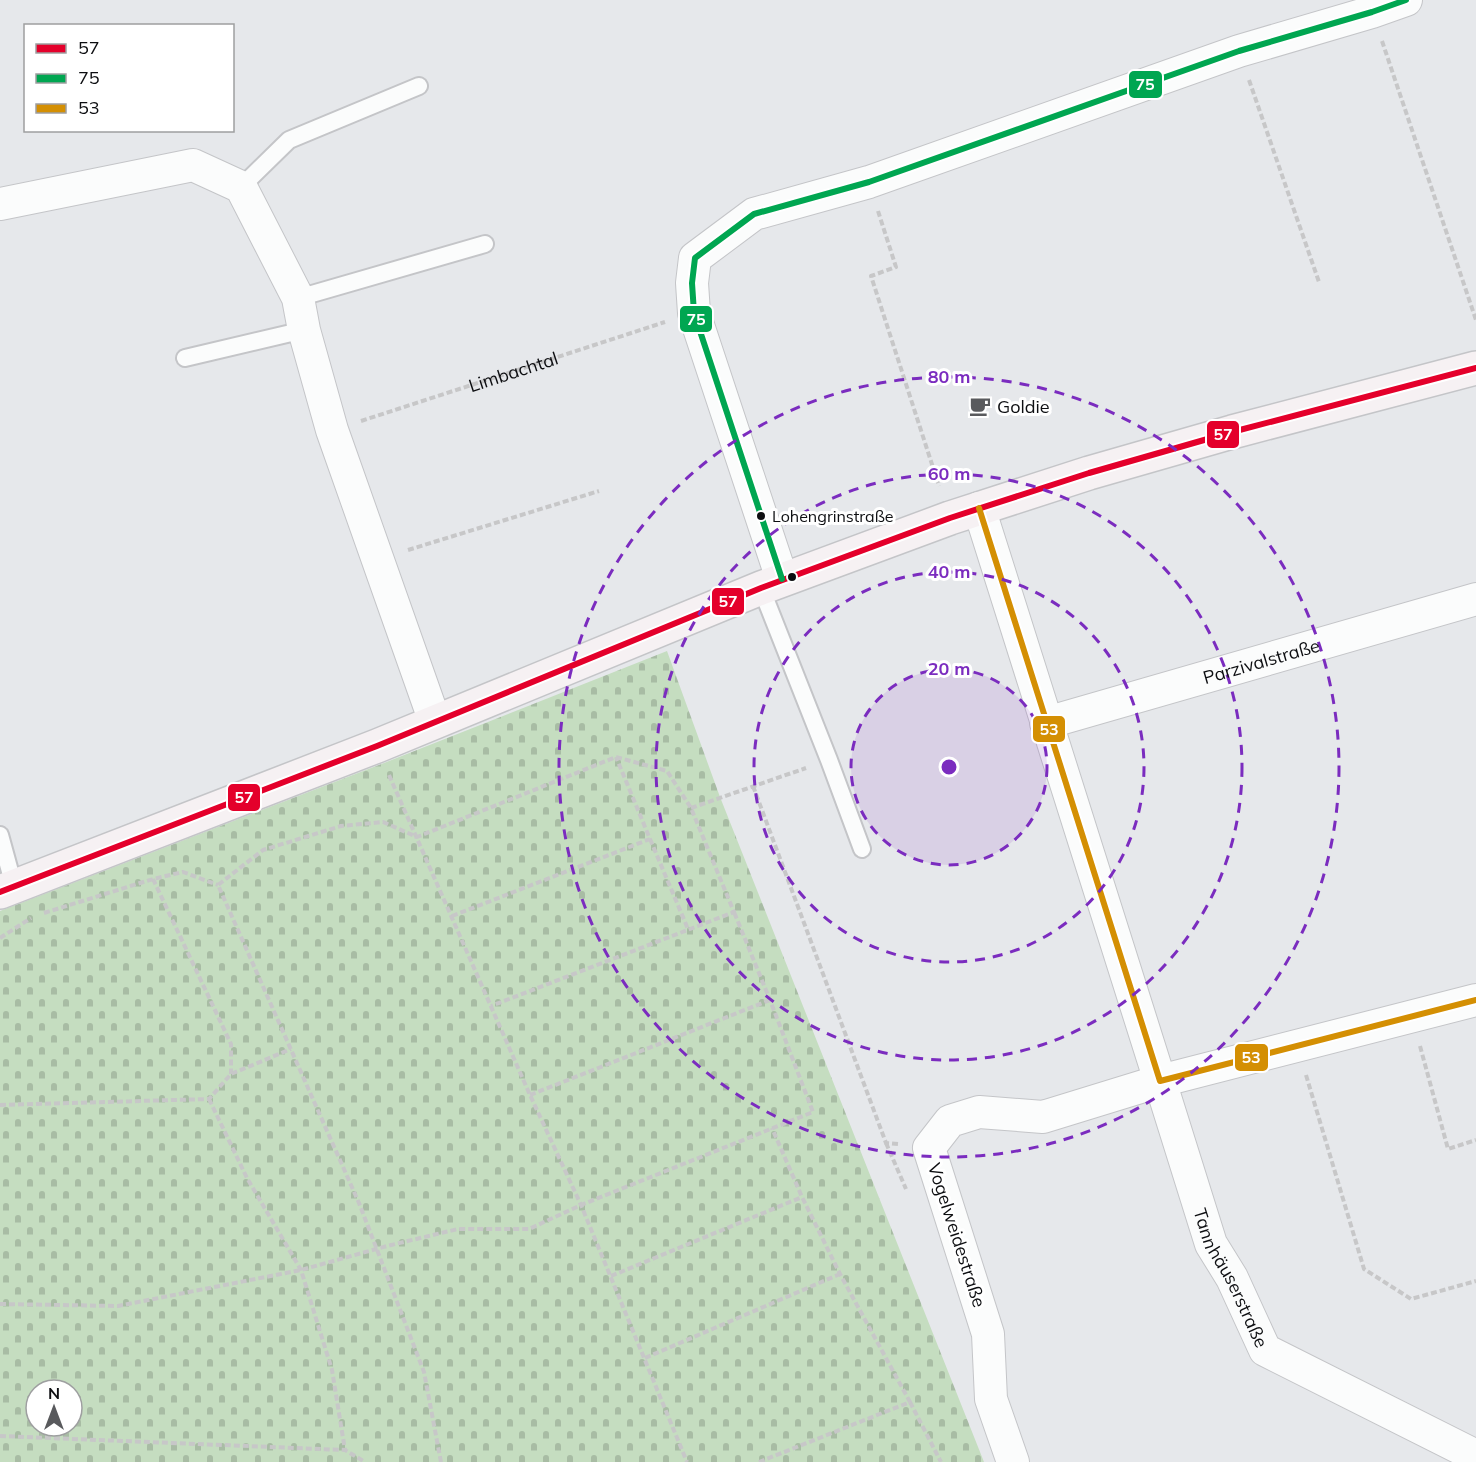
<svg xmlns="http://www.w3.org/2000/svg" width="1476" height="1462" font-family="Mulish,sans-serif">
  <style>
    .cemetery { fill: url(#cemetery-stones); fill-rule: evenodd }
    .lines { fill: none; stroke-linecap: round; stroke-linejoin: round }
    .lane-casing { stroke: #c4c5c8; stroke-width: 20 }
    .street-casing { stroke: #c4c5c8; stroke-width: 34 }
    .secondary-casing { stroke: #c4c5c8; stroke-width: 36 }
    .path { stroke: #c7c7c8; stroke-width: 4; stroke-dasharray: 6 3; stroke-linecap: butt }
    .lane { stroke: #fbfcfc; stroke-width: 16 }
    .street { stroke: #fbfcfc; stroke-width: 32 }
    .secondary { stroke: #f6f1f3; stroke-width: 33 }
    .bus-1-casing { stroke: #fff; stroke-width: 10 }
    .bus-2-casing { stroke: #fff; stroke-width: 10 }
    .bus-3-casing { stroke: #fff; stroke-width: 10 }
    .bus-1 { stroke: #e4002b; stroke-width: 6 }
    .bus-2 { stroke: #00a651; stroke-width: 6 }
    .bus-3 { stroke: #d48f03; stroke-width: 6 }
    .ring { fill: none; stroke: #7b2cbf; stroke-width: 3; stroke-dasharray: 10 8 }
    .bus-dot { fill: #0d0e11; stroke: #fff; stroke-width: 2 }
    .labels { text-anchor: middle; dominant-baseline: central; stroke-width: 6; stroke-linejoin: round; paint-order: stroke }
    .bus-label { font-size: 16px; fill: #0d0e11; stroke: #fff; text-anchor: start }
    .street-label { font-size: 18px; fill: #0d0e11; stroke: #fff }
    .poi-label { font-size: 18px; fill: #0d0e11; stroke: #fff; text-anchor: start }
    .centre { fill: #7b2cbf; stroke: #fff; stroke-width: 3 }
    .ring-label { font-size: 18px; text-anchor: middle; font-weight: bold; fill: #7b2cbf; stroke: #fff; stroke-width: 6; stroke-linejoin: round; paint-order: stroke }
    .line-badge { stroke: #fff; stroke-width: 2 }
    .badge-label { font-size: 16px; text-anchor: middle; font-weight: bold; fill: #fff }
  </style>
  <defs>
    <pattern id="cemetery-stones" width="16" height="16" patternUnits="userSpaceOnUse" patternTransform="scale(1.5)"><rect width="16" height="16" fill="#c5ddc0"/><path d="M2 7V4a2 2 0 0 1 4 0v3zM10 15v-3a2 2 0 0 1 4 0v3z" fill="#a8bca4"/></pattern>
  </defs>
  <rect width="100%" height="100%" fill="#e6e8eb"/>
  <path class="cemetery" d="M667,651L720,797L984,1462H0V911L384,763ZM36,1390H72V1426H36Z"/>
  <g class="lines">
    <defs>
      <g id="lane">
        <polyline points="241,187 289,140 419,86"/>
        <polyline points="298,298 485,244"/>
        <polyline points="185,358 304,330"/>
        <polyline points="761,588 829,760 862,849"/>
        <polyline points="0,835 14,886"/>
      </g>
      <g id="street">
        <polyline points="0,204 193,165 241,187 298,298 304,330 332,430 435,722"/>
        <polyline points="979,508 1160,1081 1476,1000"/>
        <polyline points="782,579 694,313 692,283 695,258 754,214 869,182 1239,51 1372,12 1406,0"/>
        <path id="s2" d="M1046,723L1476,599"/>
        <path id="s3" d="M1013,1462L991,1399L988,1334L929,1148L950,1121L979,1112L1043,1117L1160,1081L1211,1244L1232,1278L1265,1350L1476,1456"/>
      </g>
      <polyline id="secondary" points="0,892 377,746 761,588 950,518 1089,473 1232,432 1476,368"/>
    </defs>
    <use href="#lane" class="lane-casing"/>
    <use href="#street" class="street-casing"/>
    <use href="#secondary" class="secondary-casing"/>
    <g class="path">
      <polyline points="1382,41 1476,320"/>
      <polyline points="1249,80 1319,282"/>
      <polyline points="878,211 896,267 871,276 939,486"/>
      <path id="s1" d="M361,421L665,322"/>
      <polyline points="408,550 599,491"/>
      <polyline points="389,775 530,1095 581,1205 687,1462"/>
      <polyline points="753,786 886,1143 898,1144"/>
      <polyline points="691,808 806,768"/>
      <polyline points="650,839 688,929"/>
      <polyline points="153,879 231,1044 231,1074"/>
      <polyline points="44,913 153,879 183,872 218,885"/>
      <polyline points="452,916 650,839 616,757"/>
      <polyline points="0,938 31,918"/>
      <polyline points="1420,1046 1448,1149 1476,1140"/>
      <polyline points="1306,1075 1364,1269 1411,1299 1476,1281"/>
      <polyline points="530,1095 770,1000"/>
      <polyline points="209,1099 247,1178 301,1270 332,1370 345,1450"/>
      <polyline points="0,1105 209,1099 231,1074 291,1049"/>
      <polyline points="886,1143 906,1189"/>
      <polyline points="611,1276 802,1197"/>
      <polyline points="0,1304 118,1306 301,1270 387,1246 458,1229 529,1229 581,1205 813,1112 770,1000 734,912"/>
      <polyline points="645,1358 840,1274"/>
      <polyline points="910,1402 941,1462"/>
      <polyline points="0,1436 345,1450 365,1462"/>
      <polyline points="441,1462 424,1372 359,1203 218,885 263,850 341,826 383,822 417,837 616,757 667,771 691,808 734,912 491,1006"/>
      <polyline points="759,1462 910,1402 840,1274 802,1197 772,1128"/>
    </g>
    <use href="#lane" class="lane"/>
    <use href="#street" class="street"/>
    <use href="#secondary" class="secondary"/>
    <defs>
      <polyline id="bus-1" points="0,892 377,746 761,588 950,518 1089,473 1232,432 1476,368"/>
      <polyline id="bus-2" points="782,579 694,313 692,283 695,258 754,214 869,182 1239,51 1372,12 1406,0"/>
      <polyline id="bus-3" points="979,508 1160,1081 1476,1000"/>
    </defs>
    <use href="#bus-1" class="bus-1-casing"/>
    <use href="#bus-2" class="bus-2-casing"/>
    <use href="#bus-3" class="bus-3-casing"/>
    <use href="#bus-1" class="bus-1"/>
    <use href="#bus-2" class="bus-2"/>
    <use href="#bus-3" class="bus-3"/>
  </g>
  <circle cx="949" cy="767" r="98" fill="#7b2cbf" fill-opacity=".12"/>
  <g class="ring">
    <circle cx="949" cy="767" r="98"/>
    <circle cx="949" cy="767" r="195"/>
    <circle cx="949" cy="767" r="293"/>
    <circle cx="949" cy="767" r="390"/>
  </g>
  <defs>
    <symbol id="cafe-bare" viewBox="-9 -9 18 18"><path d="M-5.5-4.5H6V0H3Q3 3.5 0 3.5H-2.5Q-5.5 3.5-5.5 0ZM3-3.2v2h1.7v-2ZM-6 4.5H4V6H-6Z" fill="#595a5d" stroke="#fff" stroke-width="2.5" paint-order="stroke"/></symbol>
  </defs>
  <g fill-rule="evenodd">
    <use href="#cafe-bare" x="965" y="391" width="30" height="30"/>
  </g>
  <g class="bus-dot">
    <circle cx="761" cy="516" r="5"/>
    <circle cx="792" cy="577" r="5"/>
  </g>
  <g class="labels">
    <g class="bus-label">
      <text x="772" y="516">Lohengrinstraße</text>
    </g>
    <g class="street-label">
      <text stroke="none"><textPath href="#s1" startOffset="160">Limbachtal</textPath></text>
      <text stroke="none"><textPath href="#s2" startOffset="224">Parzivalstraße</textPath></text>
      <text transform="translate(957 1235) rotate(72)">Vogelweidestraße</text>
      <text stroke="none"><textPath href="#s3" startOffset="788">Tannhäuserstraße</textPath></text>
    </g>
    <g class="poi-label">
      <text x="997" y="406">Goldie</text>
    </g>
  </g>
  <circle cx="949" cy="767" r="9" class="centre"/>
  <g class="ring-label">
    <text x="949" y="383">80 m</text>
    <text x="949" y="480">60 m</text>
    <text x="949" y="578">40 m</text>
    <text x="949" y="675">20 m</text>
  </g>
  <g class="line-badge">
    <rect x="1128" y="70" width="35" height="29" rx="6" fill="#00a651"/>
    <rect x="679" y="305" width="34" height="28" rx="6" fill="#00a651"/>
    <rect x="1206" y="420" width="34" height="29" rx="6" fill="#e4002b"/>
    <rect x="711" y="587" width="34" height="29" rx="6" fill="#e4002b"/>
    <rect x="1032" y="715" width="34" height="28" rx="6" fill="#d48f03"/>
    <rect x="227" y="783" width="34" height="29" rx="6" fill="#e4002b"/>
    <rect x="1234" y="1043" width="35" height="29" rx="6" fill="#d48f03"/>
  </g>
  <g class="badge-label">
    <text x="1145" y="90">75</text>
    <text x="696" y="325">75</text>
    <text x="1223" y="440">57</text>
    <text x="728" y="607">57</text>
    <text x="1049" y="735">53</text>
    <text x="244" y="803">57</text>
    <text x="1251" y="1063">53</text>
  </g>
  <rect x="24" y="24" width="210" height="108" fill="#ffffff" stroke="#9e9fa0" stroke-width="1.5"/>
  <rect x="36" y="44" width="30" height="9" fill="#e4002b" stroke="#9e9fa0" stroke-width="1.5"/>
  <text x="78" y="54" font-size="18" fill="#0d0e11">57</text>
  <rect x="36" y="74" width="30" height="9" fill="#00a651" stroke="#9e9fa0" stroke-width="1.5"/>
  <text x="78" y="84" font-size="18" fill="#0d0e11">75</text>
  <rect x="36" y="104" width="30" height="9" fill="#d48f03" stroke="#9e9fa0" stroke-width="1.5"/>
  <text x="78" y="114" font-size="18" fill="#0d0e11">53</text>
  <g transform="translate(54 1408)"><circle r="28" fill="#ffffff" stroke="#9e9fa0" stroke-width="1.5"/>
  <path d="M0-4.5L10 22L0 15L-10 22Z" fill="#595a5d"/>
  <text y="-9" font-size="16" font-weight="bold" text-anchor="middle" fill="#0d0e11">N</text>
  </g>
</svg>
